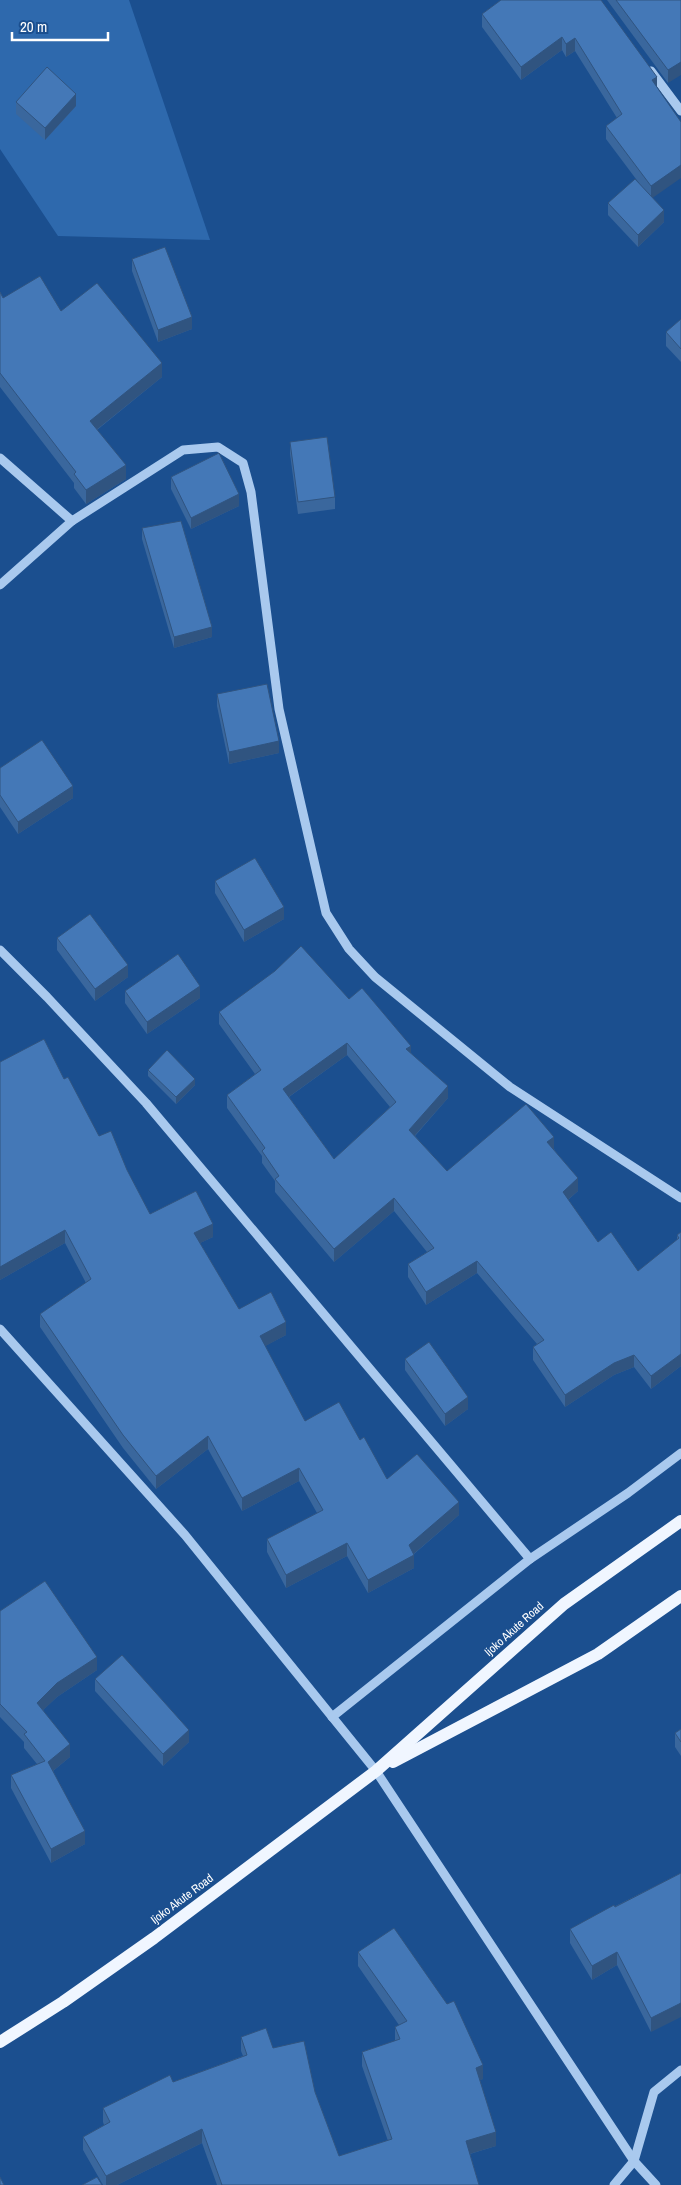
<svg xmlns="http://www.w3.org/2000/svg" width="681" height="2185" font-family="'Archivo Narrow',sans-serif">
  <style>
    .green { fill: #2e69ad }
    .lines { fill: none; stroke-linecap: round; stroke-linejoin: round }
    .minor { stroke: #a9c9ee; stroke-width: 9 }
    .major { stroke: #f0f6ff; stroke-width: 12 }
    .wall { fill: #3a679d; fill-rule: evenodd }
    .shaded-wall { fill: #305480 }
    .building { fill: #4478b7; stroke: #305480; fill-rule: evenodd }
    .labels { text-anchor: middle; dominant-baseline: central; stroke-width: 4; stroke-linejoin: round; paint-order: stroke }
    .street-label { font-size: 12px; fill: #fff; stroke: #1b4f8f }
  </style>
  <rect width="100%" height="100%" fill="#1b4f8f"/>
  <polygon class="green" points="0,0 129,0 210,240 58,236 0,149"/>
  <g class="lines">
    <g class="minor">
      <polyline points="651,71 681,111"/>
      <polyline points="0,458 72,521"/>
      <polyline points="0,585 72,521 183,450 218,447 243,463 251,492 279,709 326,913 349,949 375,977 510,1087 681,1198"/>
      <polyline points="0,950 47,997 146,1103 530,1559"/>
      <polyline points="0,1329 185,1535 376,1771 634,2161 656,2185"/>
      <polyline points="332,1717 530,1559 628,1493 681,1453"/>
      <polyline points="614,2185 634,2161 654,2092 681,2070"/>
    </g>
    <g class="major">
      <polyline points="393,1762 598,1654 681,1596"/>
      <polyline points="0,2042 63,2002 154,1938 376,1771 564,1604 681,1521"/>
    </g>
  </g>
  <g class="wall">
    <polygon points="501,0 657,77 652,198 664,222 638,247 608,215 608,203 639,183 606,139 606,126 617,118 575,51 566,57 562,50 521,80 482,27 482,14"/>
    <polygon points="607,0 681,0 668,83"/>
    <polygon points="16,102 76,106 45,140 16,114"/>
    <polygon points="132,259 192,329 158,342 132,271"/>
    <polygon points="0,292 3,298 61,311 162,377 97,430 126,479 86,504 74,488 74,483 0,387"/>
    <polygon points="681,319 681,362 666,346 666,332"/>
    <polygon points="290,442 335,497 335,509 298,514 290,454"/>
    <polygon points="171,477 239,506 191,529 171,489"/>
    <polygon points="142,528 212,637 174,648 142,539"/>
    <polygon points="217,694 279,753 229,764 217,706"/>
    <polygon points="0,768 73,798 18,834 0,807"/>
    <polygon points="215,881 284,919 244,942 215,893"/>
    <polygon points="57,938 128,977 95,1001 57,950"/>
    <polygon points="125,991 200,998 147,1034 125,1003"/>
    <path d="M349,999L411,1053L448,1098L415,1136L447,1171L554,1149L578,1191L568,1200L598,1242L638,1271L677,1240V1235L681,1232V1366L651,1389L634,1367L614,1375L565,1407L533,1360V1347L537,1344L477,1273L426,1305L408,1277V1264L427,1252L394,1211L334,1262L275,1192V1181L262,1163V1156L227,1108V1095L255,1074L219,1024V1012ZM347,1055L390,1107L334,1159L289,1097Z"/>
    <polygon points="0,1062 64,1079 99,1136 127,1170 150,1214 213,1237 200,1243 239,1309 286,1335 265,1346 305,1421 360,1440 387,1479 459,1515 414,1554 414,1568 368,1593 347,1556 286,1588 267,1552 267,1539 317,1513 299,1481 242,1511 208,1449 156,1489 123,1448 40,1327 40,1314 86,1283 65,1243 0,1280"/>
    <polygon points="148,1070 195,1085 176,1104 148,1076"/>
    <polygon points="405,1359 468,1409 445,1426 405,1370"/>
    <polygon points="0,1611 97,1670 57,1697 43,1710 70,1757 53,1771 85,1844 51,1863 11,1788 11,1775 37,1764 24,1748 24,1742 0,1717"/>
    <polygon points="95,1679 189,1742 163,1766 95,1691"/>
    <polygon points="681,1729 681,1756 675,1747 675,1733"/>
    <polygon points="681,1873 651,2032 617,1965 592,1980 570,1943 570,1929"/>
    <polygon points="358,1952 483,2079 479,2080 496,2146 470,2154 479,2185 217,2185 202,2143 117,2185 103,2185 83,2150 83,2137 104,2125 103,2122 103,2108 243,2056 241,2051 241,2037 273,2048 315,2092 339,2156 388,2141 362,2066 362,2052 395,2041 395,2027 399,2025 358,1966"/>
  </g>
  <g class="shaded-wall">
    <polygon points="562,37 562,50 521,80 521,67"/>
    <polygon points="575,38 575,51 566,57 566,44"/>
    <polygon points="681,62 681,75 668,83 668,70"/>
    <polygon points="657,77 657,89 652,80"/>
    <polygon points="76,94 76,106 45,140 45,128"/>
    <polygon points="681,165 681,178 651,199 651,186"/>
    <polygon points="664,210 664,222 638,247 638,235"/>
    <polygon points="192,317 192,329 158,342 158,330"/>
    <polygon points="162,363 162,377 90,435 90,421"/>
    <polygon points="126,465 126,479 86,504 86,490"/>
    <polygon points="239,494 239,506 191,529 191,518"/>
    <polygon points="212,627 212,637 174,648 174,637"/>
    <polygon points="279,741 279,753 229,764 229,752"/>
    <polygon points="73,786 73,798 18,834 18,822"/>
    <polygon points="284,907 284,919 244,942 244,930"/>
    <polygon points="128,965 128,977 95,1001 95,989"/>
    <polygon points="200,986 200,998 147,1034 147,1022"/>
    <polygon points="347,1043 347,1055 283,1101 283,1089"/>
    <polygon points="411,1046 411,1058 406,1049"/>
    <polygon points="195,1079 195,1085 176,1104 176,1097"/>
    <polygon points="448,1086 448,1098 409,1142 409,1130"/>
    <polygon points="554,1137 554,1149 547,1155 547,1142"/>
    <polygon points="578,1178 578,1191 563,1204 563,1192"/>
    <polygon points="394,1198 394,1211 334,1262 334,1249"/>
    <polygon points="213,1224 213,1237 194,1246 194,1233"/>
    <polygon points="65,1230 65,1243 0,1280 0,1267"/>
    <polygon points="477,1261 477,1273 426,1305 426,1292"/>
    <polygon points="286,1322 286,1335 260,1349 260,1336"/>
    <polygon points="681,1354 681,1366 651,1389 651,1376"/>
    <polygon points="634,1355 634,1367 614,1375 565,1407 565,1395 614,1363"/>
    <polygon points="468,1397 468,1409 445,1426 445,1414"/>
    <polygon points="208,1436 208,1449 156,1489 156,1476"/>
    <polygon points="299,1468 299,1481 242,1511 242,1498"/>
    <polygon points="459,1502 459,1515 410,1557 414,1555 414,1568 368,1593 368,1580"/>
    <polygon points="347,1543 347,1556 286,1588 286,1575"/>
    <polygon points="97,1657 97,1670 57,1697 37,1716 37,1703 57,1683"/>
    <polygon points="189,1730 189,1742 163,1766 163,1754"/>
    <polygon points="70,1744 70,1757 48,1775 48,1762"/>
    <polygon points="85,1831 85,1844 51,1863 51,1849"/>
    <polygon points="617,1952 617,1965 592,1980 592,1966"/>
    <polygon points="681,2003 681,2017 651,2032 651,2018"/>
    <polygon points="483,2065 483,2079 476,2082 476,2068"/>
    <polygon points="202,2129 202,2143 117,2185 106,2185 106,2176"/>
    <polygon points="496,2132 496,2146 466,2155 466,2141"/>
  </g>
  <g class="building">
    <polygon points="501,0 601,0 657,77 652,80 681,122 681,165 651,186 606,126 622,114 575,38 566,44 562,37 521,67 482,14"/>
    <polygon points="616,0 681,0 681,62 668,70"/>
    <polygon points="47,67 76,94 45,128 16,102"/>
    <polygon points="635,179 664,210 638,235 608,203"/>
    <polygon points="165,247 192,317 158,330 132,259"/>
    <polygon points="40,276 61,311 97,283 162,363 90,421 126,465 86,490 74,474 76,472 0,373 0,292 3,298"/>
    <polygon points="681,319 681,349 666,332"/>
    <polygon points="327,437 335,497 298,502 290,442"/>
    <polygon points="219,453 239,494 191,518 171,477"/>
    <polygon points="181,521 212,627 174,637 142,528"/>
    <polygon points="267,684 279,741 229,752 217,694"/>
    <polygon points="42,740 73,786 18,822 0,795 0,768"/>
    <polygon points="255,858 284,907 244,930 215,881"/>
    <polygon points="90,914 128,965 95,989 57,938"/>
    <path d="M301,946L349,999L362,988L411,1046L406,1049L448,1086L409,1130L447,1171L526,1104L554,1137L547,1142L578,1178L563,1192L598,1242L611,1232L638,1271L679,1238L677,1235L681,1232V1354L651,1376L634,1355L614,1363L565,1395L533,1347L544,1340L477,1261L426,1292L408,1264L434,1248L394,1198L334,1249L275,1179L279,1176L262,1151L265,1148L227,1095L261,1070L219,1012L275,971ZM347,1043L396,1102L334,1159L283,1089Z"/>
    <polygon points="178,954 200,986 147,1022 125,991"/>
    <polygon points="44,1039 64,1079 68,1077 99,1136 111,1131 127,1170 150,1214 196,1191 213,1224 194,1233 239,1309 271,1292 286,1322 260,1336 305,1421 339,1402 360,1440 364,1437 387,1479 417,1454 459,1502 409,1545 414,1555 368,1580 347,1543 286,1575 267,1539 323,1510 299,1468 242,1498 208,1436 156,1476 123,1435 40,1314 91,1279 65,1230 0,1267 0,1062"/>
    <polygon points="167,1050 195,1079 176,1097 148,1070"/>
    <polygon points="429,1342 468,1397 445,1414 405,1359"/>
    <polygon points="45,1581 97,1657 57,1683 37,1703 70,1744 48,1762 85,1831 51,1849 11,1775 45,1761 24,1734 27,1732 0,1704 0,1611"/>
    <polygon points="122,1655 189,1730 163,1754 95,1679"/>
    <polygon points="681,1729 681,1742 675,1733"/>
    <polygon points="681,1873 681,2003 651,2018 617,1952 592,1966 570,1929 614,1905 615,1907"/>
    <polygon points="394,1928 447,2004 454,2001 483,2065 476,2068 496,2132 466,2141 479,2185 221,2185 222,2185 202,2129 106,2176 83,2137 110,2122 103,2108 170,2075 173,2082 247,2055 241,2037 266,2028 273,2048 304,2041 315,2092 339,2156 392,2139 362,2052 400,2039 395,2027 407,2021 358,1952"/>
    <polygon points="0,2177 4,2185 0,2185"/>
    <polygon points="97,2177 102,2185 82,2185"/>
  </g>
  <g class="labels">
    <g class="street-label">
      <text transform="translate(514 1629) rotate(-42)">Ijoko Akute Road</text>
      <text transform="translate(182 1899) rotate(-37)">Ijoko Akute Road</text>
    </g>
  </g>
  <path d="M12 32v8h96v-8" fill="none" stroke="#ffffff" stroke-width="2.5"/>
  <text x="20" y="32" font-size="15" fill="#ffffff" stroke="#1b4f8f" stroke-width="4" paint-order="stroke">20 m</text>
</svg>
